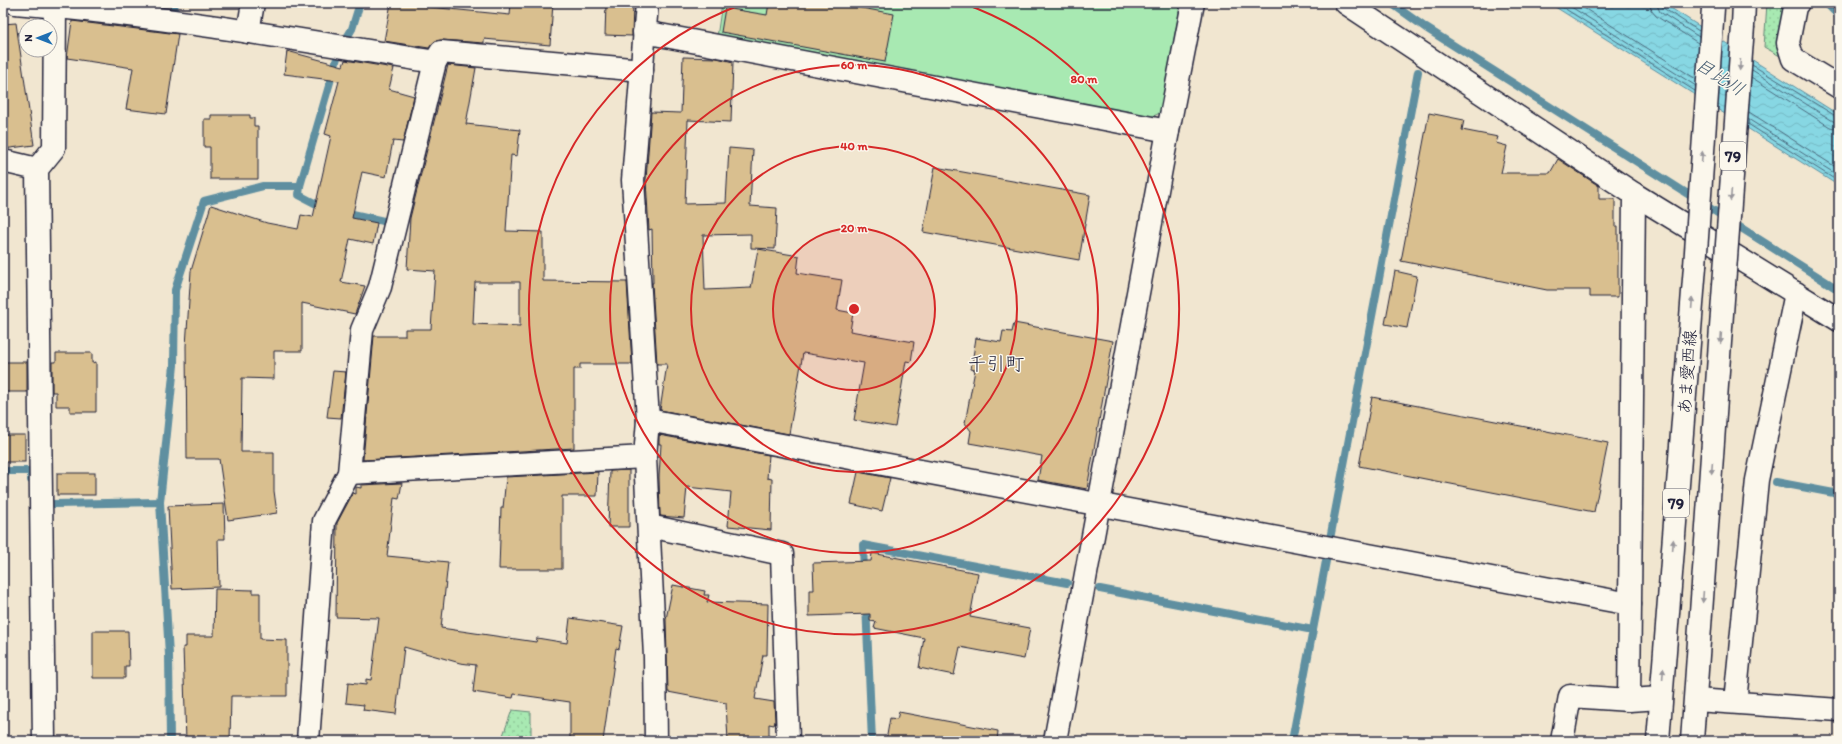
<svg xmlns="http://www.w3.org/2000/svg" width="1842" height="744" font-family="Itim,'Klee One',sans-serif">
  <style>
    .grass { fill: url(#grass-dots); stroke: #658676 }
    .pitch { fill: #a8e9b2; stroke: #658676 }
    .water { fill: url(#water-waves); stroke: #5f8fa0 }
    .lines { fill: none; stroke-linecap: round; stroke-linejoin: round }
    .shore { stroke: #4a6a7e; stroke-width: 1 }
    .stream { stroke: #5f8fa0; stroke-width: 8 }
    .building { fill: #d9bf8f; stroke: #22223b; fill-rule: evenodd }
    .minor-casing { stroke: #22223b; stroke-width: 25 }
    .primary-casing { stroke: #22223b; stroke-width: 25 }
    .minor { stroke: #fbf7ec; stroke-width: 22 }
    .primary { stroke: #fbf7ec; stroke-width: 22 }
    .primary-bridge-casing { stroke: #22223b; stroke-width: 25; stroke-linecap: butt }
    .primary-bridge { stroke: #fbf7ec; stroke-width: 22 }
    .oneway { fill: #99979c }
    .ring { fill: none; stroke: #d62828; stroke-width: 2 }
    .labels { text-anchor: middle; dominant-baseline: central; stroke-width: 3; stroke-linejoin: round; paint-order: stroke }
    .shield { fill: #fbf7ec; stroke: #636270; stroke-width: 1 }
    .shield-label { font-size: 16px; font-weight: bold; fill: #22223b }
    .street-label { font-size: 17px; fill: #22223b; stroke: #fbf7ec }
    .water-label { font-size: 18px; font-style: italic; fill: #40586d; stroke: #fbf7ec }
    .quarter-label { font-size: 19px; fill: #22223b; stroke: #fbf7ec }
    .centre { fill: #d62828; stroke: #fbf7ec; stroke-width: 2 }
    .ring-label { font-size: 12px; text-anchor: middle; font-weight: bold; fill: #d62828; stroke: #fbf7ec; stroke-width: 3; stroke-linejoin: round; paint-order: stroke }
  </style>
  <defs>
    <pattern id="grass-dots" width="8" height="8" patternUnits="userSpaceOnUse"><rect width="8" height="8" fill="#a8e9b2"/><path d="M2 2h.1M6 6h.1" fill="none" stroke="#90c89a" stroke-width="1.8" stroke-linecap="round"/></pattern>
    <pattern id="water-waves" width="16" height="10" patternUnits="userSpaceOnUse"><rect width="16" height="10" fill="#87d7e3"/><path d="M0 5q4-4 8 0t8 0" fill="none" stroke="#74b8c4"/></pattern>
  </defs>
  <rect width="100%" height="100%" fill="#f1e6d0"/>
  <filter id="ink" filterUnits="userSpaceOnUse"><feTurbulence type="fractalNoise" baseFrequency=".025" numOctaves="2"/><feDisplacementMap in="SourceGraphic" scale="8" xChannelSelector="R" yChannelSelector="G"/><feConvolveMatrix kernelMatrix="1 2 1 2 8 2 1 2 1" color-interpolation-filters="sRGB"/></filter>
  <g filter="url(#ink)">
    <g class="grass">
      <polygon points="1767,3 1791,3 1787,60 1764,47"/>
      <polygon points="512,710 531,712 531,741 501,741"/>
    </g>
    <polygon class="pitch" points="722,3 1181,3 1160,113 1151,117 717,37"/>
    <polygon class="water" points="1549,3 1663,3 1839,115 1839,186"/>
    <g class="lines">
      <g class="shore">
        <polyline points="1556,3 1695,91"/>
        <polyline points="1565,3 1696,86"/>
        <polyline points="1576,3 1696,79"/>
        <polyline points="1650,3 1651,10 1656,16 1698,43"/>
        <polyline points="1656,3 1660,12 1699,37"/>
        <polyline points="1661,3 1663,8 1699,31"/>
        <polyline points="1752,65 1839,118"/>
        <polyline points="1752,70 1833,121 1839,123"/>
        <polyline points="1751,77 1830,127 1839,129"/>
        <polyline points="1749,112 1839,169"/>
        <polyline points="1748,119 1839,176"/>
        <polyline points="1748,124 1839,182"/>
      </g>
      <g class="stream">
        <polyline points="1391,3 1426,28 1839,290"/>
        <polyline points="1826,3 1839,16"/>
        <polyline points="173,13 175,3"/>
        <polyline points="346,39 352,29 360,3"/>
        <polyline points="300,186 299,195 324,208"/>
        <polyline points="344,212 388,222"/>
        <polyline points="3,471 31,471 31,480"/>
        <polyline points="1776,482 1839,494"/>
        <polyline points="160,502 174,365 175,290 204,201 263,186 300,186 337,58"/>
        <polyline points="54,504 160,502 169,655 170,741"/>
        <polyline points="1330,539 1418,72"/>
        <polyline points="864,572 863,545 1067,583"/>
        <polyline points="1100,589 1313,630"/>
        <polyline points="866,604 872,741"/>
        <polyline points="1292,741 1326,561"/>
      </g>
    </g>
    <g class="building">
      <polygon points="391,3 429,3 429,7 510,15 511,3 553,3 550,45 484,39 484,43 442,40 435,41 429,48 384,41"/>
      <polygon points="606,3 633,3 632,36 605,35"/>
      <polygon points="769,3 835,3 894,14 885,62 721,32 725,8 767,15"/>
      <polygon points="72,21 178,34 166,114 126,109 133,68 67,58"/>
      <polygon points="16,23 34,145 3,149 3,24"/>
      <polygon points="287,51 343,66 345,60 394,68 389,89 414,96 403,142 393,141 386,177 362,172 352,218 377,223 373,244 350,239 341,282 365,286 355,314 302,303 302,351 274,351 274,379 242,378 241,452 274,452 274,491 277,513 228,520 219,459 187,459 186,346 191,271 211,205 267,223 298,229 301,215 313,217 331,136 325,134 339,81 284,74"/>
      <polygon points="683,57 717,58 733,62 731,122 688,120 685,204 726,203 729,148 753,150 750,206 777,208 775,249 751,248 751,234 703,235 705,290 751,288 758,249 799,256 797,273 842,280 837,310 853,313 850,331 914,342 911,362 906,361 895,427 854,420 864,363 803,353 789,434 660,410 667,364 657,364 652,283 653,283 652,229 649,230 646,180 651,112 681,113"/>
      <path d="M448,65L476,68L466,124L520,130L517,156L511,155L506,231L543,232V281L627,282L632,364H580V369H574V448L363,460L374,336H405V329H431L435,271L407,269L410,218ZM475,282H520V326L473,324Z"/>
      <polygon points="1429,113 1464,120 1462,130 1498,137 1496,143 1507,146 1501,173 1550,173 1558,159 1599,186 1599,199 1615,199 1615,227 1618,227 1618,297 1590,297 1590,290 1547,290 1401,261"/>
      <polygon points="211,115 250,115 250,118 254,118 254,126 258,126 258,179 210,179 210,147 204,147 204,119 211,119"/>
      <polygon points="935,167 1090,195 1079,260 923,232"/>
      <polygon points="1395,271 1417,276 1407,328 1385,324"/>
      <polygon points="1014,323 1113,341 1087,489 1038,480 1042,456 969,443 971,431 965,423 975,370 971,369 976,338 1001,342 1003,331 1012,332"/>
      <polygon points="56,353 92,353 92,363 96,362 96,412 70,412 70,406 56,406 56,392 52,392 52,362 56,362"/>
      <rect x="3" y="362" width="24" height="30"/>
      <polygon points="333,371 346,372 341,418 327,417"/>
      <polygon points="1372,397 1608,443 1594,512 1359,466"/>
      <rect x="3" y="435" width="22" height="27"/>
      <polygon points="659,435 769,455 767,478 772,479 771,530 728,526 731,492 687,487 684,518 660,516 659,477 661,444 659,444"/>
      <polygon points="629,470 629,527 608,527 610,471"/>
      <polygon points="598,472 597,496 562,496 562,569 499,569 501,508 503,508 506,477"/>
      <polygon points="858,472 890,478 882,511 851,504"/>
      <rect x="57" y="473" width="38" height="22"/>
      <polygon points="402,483 399,499 394,498 387,556 448,562 441,628 536,642 537,638 567,643 570,618 623,626 619,649 616,648 603,741 570,741 570,702 514,694 513,698 473,692 476,665 460,663 404,647 396,714 363,710 364,705 346,703 348,683 366,685 366,679 371,680 379,618 336,617 337,523 353,493 356,494 356,487 361,488 361,485"/>
      <polygon points="224,504 225,539 218,539 219,587 172,589 168,506"/>
      <polygon points="872,553 978,573 970,617 1030,628 1024,659 960,647 954,675 919,668 924,638 874,628 876,622 870,621 870,614 809,616 809,590 814,590 813,563 871,561"/>
      <polygon points="673,585 705,591 704,595 709,595 707,602 768,604 767,655 763,655 755,699 774,702 775,721 774,725 769,724 769,741 728,741 726,703 668,692 666,619"/>
      <polygon points="215,589 253,590 253,593 260,593 260,639 287,640 287,696 231,696 230,741 186,741 183,647 186,647 186,636 214,636"/>
      <polygon points="93,631 128,631 129,666 125,666 125,678 93,678"/>
      <polygon points="899,712 998,731 997,741 886,741 890,718 897,719"/>
    </g>
    <g class="lines">
      <defs>
        <g id="minor">
          <path d="M15,3C156,15 296,39 435,62"/>
          <polyline points="647,3 633,180 648,420 645,457 655,657 656,741"/>
          <polyline points="1346,3 1634,194 1839,320"/>
          <polyline points="1798,3 1795,7 1788,43 1793,59 1839,87"/>
          <polyline points="248,32 253,3"/>
          <polyline points="644,32 1168,131"/>
          <polyline points="3,161 37,169"/>
          <polyline points="648,420 1630,604 1629,700 1661,698"/>
          <polyline points="349,473 645,457"/>
          <polyline points="649,526 782,554 788,741"/>
          <polyline points="1630,604 1634,194"/>
          <polyline points="1696,700 1839,710"/>
          <polyline points="1735,702 1757,480 1796,293"/>
          <polyline points="44,741 37,169 54,148 55,3"/>
          <polyline points="308,741 324,521 349,473 362,330 380,287 435,62 441,52 642,70"/>
          <polyline points="1055,741 1168,131 1193,3"/>
          <polyline points="1562,741 1570,696 1629,700"/>
        </g>
        <g id="primary">
          <polyline points="1743,26 1744,3"/>
          <polyline points="1658,741 1695,266"/>
          <polyline points="1692,741 1724,285"/>
        </g>
      </defs>
      <use href="#minor" class="minor-casing"/>
      <use href="#primary" class="primary-casing"/>
      <use href="#minor" class="minor"/>
      <use href="#primary" class="primary"/>
      <defs>
        <g id="primary-bridge">
          <polyline points="1695,266 1713,8"/>
          <polyline points="1724,285 1743,26"/>
        </g>
      </defs>
      <use href="#primary-bridge" class="primary-bridge-casing"/>
      <use href="#primary-bridge" class="primary-bridge"/>
    </g>
    <defs><path id="oneway-solid" d="M-6-.8H1V-3.2L6.5 0L1 3.2V.8H-6Z"/></defs>
    <g class="oneway">
      <use href="#oneway-solid" transform="translate(1740 65) rotate(94)"/>
      <use href="#oneway-solid" transform="translate(1702 157) rotate(-86)"/>
      <use href="#oneway-solid" transform="translate(1731 195) rotate(94)"/>
      <use href="#oneway-solid" transform="translate(1692 303) rotate(-86)"/>
      <use href="#oneway-solid" transform="translate(1721 338) rotate(94)"/>
      <use href="#oneway-solid" transform="translate(1712 468) rotate(94)"/>
      <use href="#oneway-solid" transform="translate(1673 545) rotate(-86)"/>
      <use href="#oneway-solid" transform="translate(1703 597) rotate(94)"/>
      <use href="#oneway-solid" transform="translate(1663 674) rotate(-86)"/>
    </g>
  </g>
  <circle cx="854" cy="309" r="81" fill="#d62828" fill-opacity=".12"/>
  <g class="ring">
    <circle cx="854" cy="309" r="81"/>
    <circle cx="854" cy="309" r="163"/>
    <circle cx="854" cy="309" r="244"/>
    <path d="M965 4A325 325 0 1 1 743 4"/>
  </g>
  <g class="labels">
    <g class="shield">
      <rect x="1720" y="142" width="26" height="28" rx="3"/>
      <rect x="1663" y="489" width="26" height="28" rx="3"/>
    </g>
    <g class="shield-label">
      <text x="1733" y="156">79</text>
      <text x="1676" y="503">79</text>
    </g>
    <g class="street-label">
      <text transform="translate(1687 372) rotate(-86)">あま愛西線</text>
    </g>
    <g class="water-label">
      <text transform="translate(1720 77) rotate(32)">目比川</text>
    </g>
    <g class="quarter-label">
      <text x="996" y="363">千引町</text>
    </g>
  </g>
  <circle cx="854" cy="309" r="6" class="centre"/>
  <g class="ring-label">
    <text x="854" y="69">60 m</text>
    <text x="1084" y="83">80 m</text>
    <text x="854" y="150">40 m</text>
    <text x="854" y="232">20 m</text>
  </g>
  <rect width="1842" height="744" fill="none" stroke="#fbf7ec" stroke-width="16"/>
  <rect x="8" y="8" width="1826" height="728" fill="none" stroke="#22223b" stroke-width="1.5" filter="url(#ink)"/>
  <g transform="translate(38 38) rotate(270)"><circle r="19" fill="#fbf7ec" stroke="#a4a2a5"/>
  <path d="M0-3L7 15L0 10L-7 15Z" fill="#1f6fb2"/>
  <text y="-6" font-size="11" font-weight="bold" text-anchor="middle" fill="#22223b">N</text>
  </g>
</svg>
